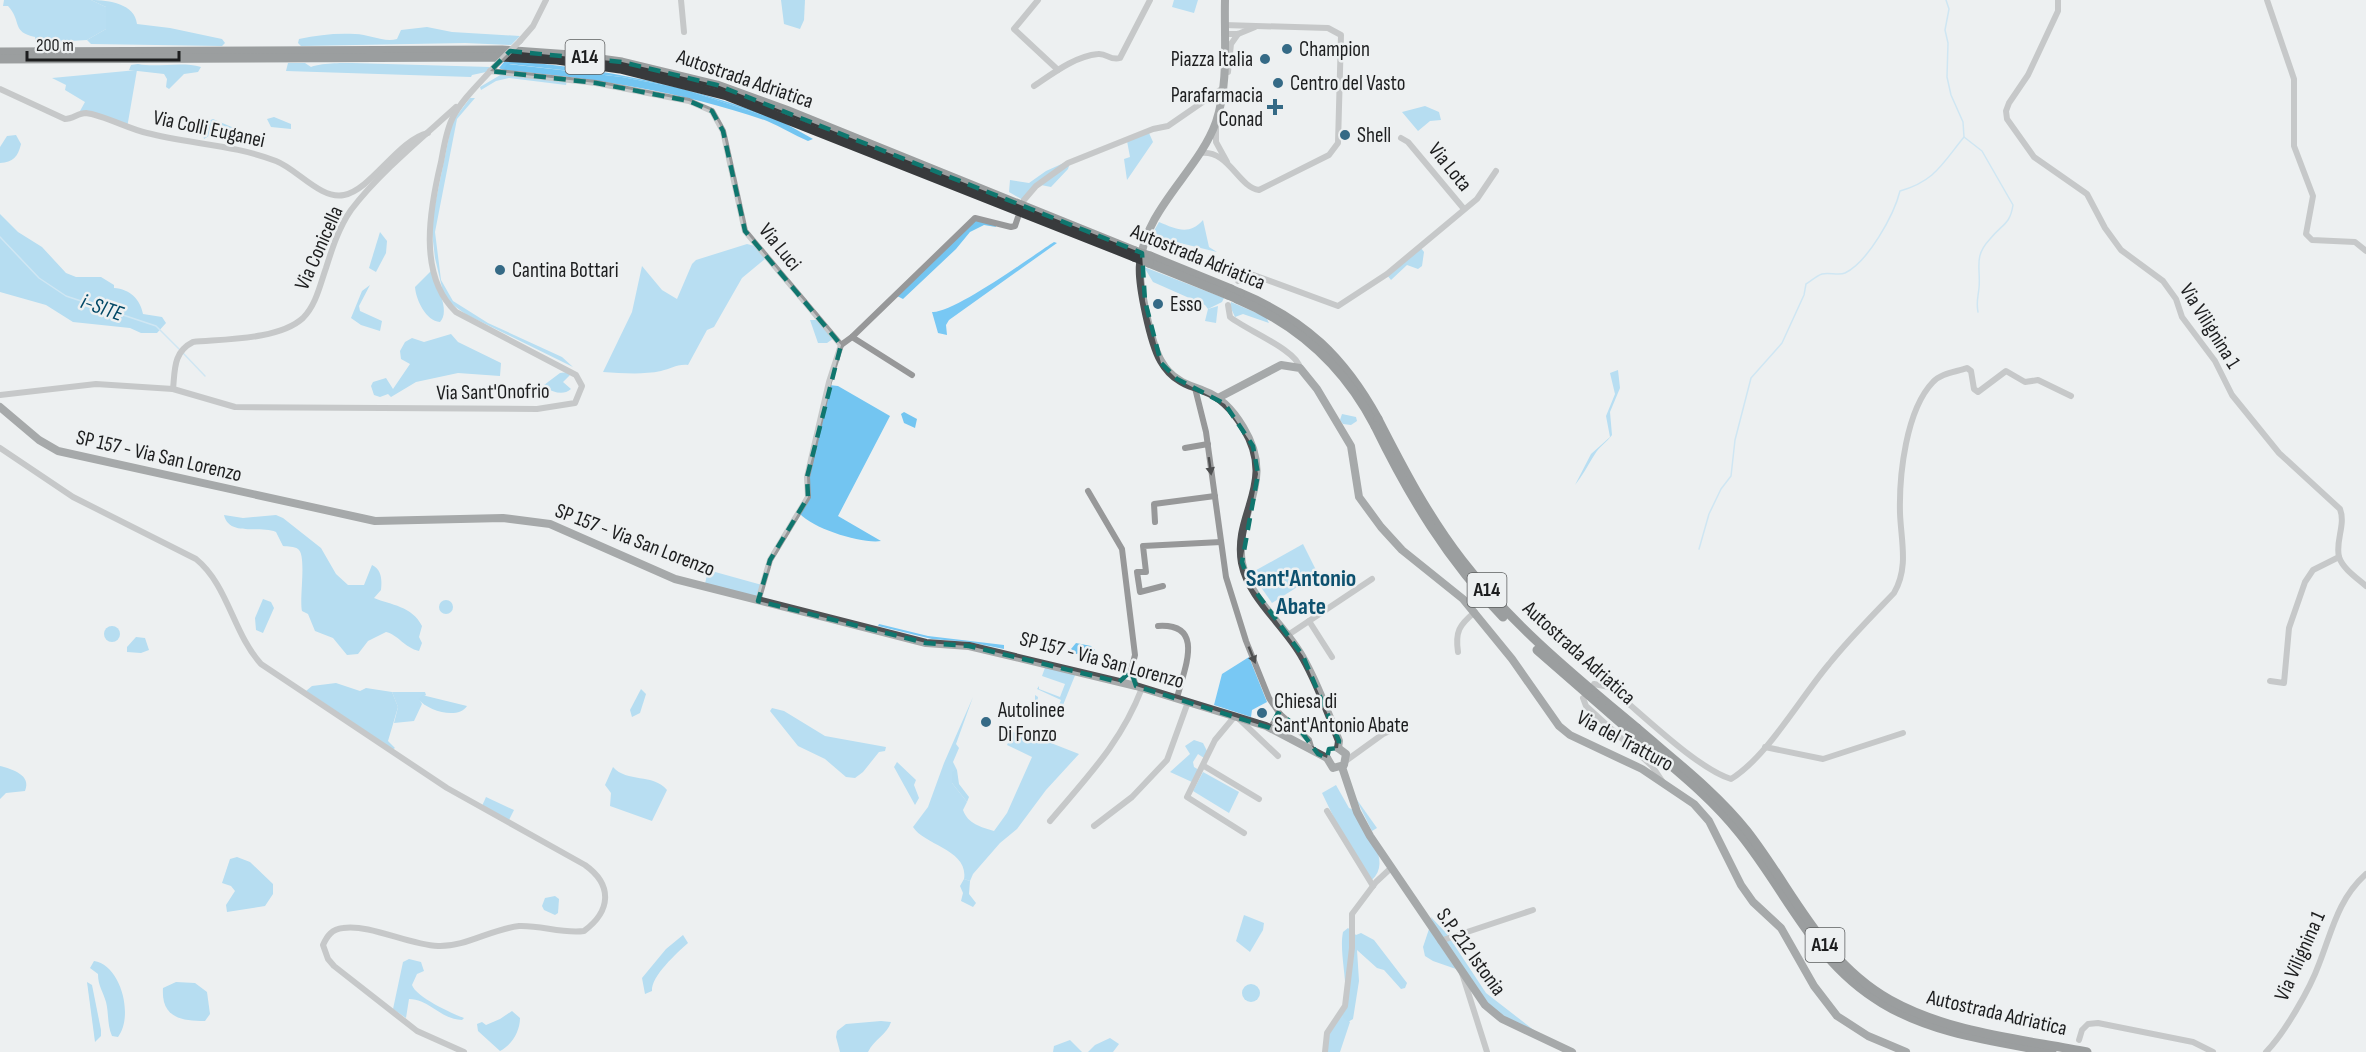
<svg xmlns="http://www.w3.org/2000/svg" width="2366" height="1052" font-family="'Sofia Sans Condensed',sans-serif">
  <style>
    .green { fill: #78c8f4 }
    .forest { fill: #73c5f1 }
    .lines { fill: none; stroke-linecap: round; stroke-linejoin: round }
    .stream { stroke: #acdaf5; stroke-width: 1.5 }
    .minor { stroke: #979899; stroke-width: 6 }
    .major { stroke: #505254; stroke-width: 8 }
    .highway { stroke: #383a3c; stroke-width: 9 }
    .minor-bridge { stroke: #979899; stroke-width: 6 }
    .highway-bridge { stroke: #383a3c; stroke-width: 9 }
    .oneway { fill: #4e4f50 }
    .marked { fill: none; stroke: #0f766e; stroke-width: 4.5; stroke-dasharray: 12 8; stroke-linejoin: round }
    .poi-dot { fill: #356a86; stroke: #edf0f1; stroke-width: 2 }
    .labels { text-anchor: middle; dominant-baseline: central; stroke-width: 5; stroke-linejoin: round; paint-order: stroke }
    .shield { fill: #edf0f1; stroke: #5b5d5e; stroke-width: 1.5 }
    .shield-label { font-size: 20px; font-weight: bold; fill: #1d1e1f }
    .poi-label { font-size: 21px; fill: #1d1e1f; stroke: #edf0f1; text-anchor: start }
    .street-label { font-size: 21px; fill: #1d1e1f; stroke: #edf0f1 }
    .water-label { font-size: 22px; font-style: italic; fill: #004765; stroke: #edf0f1 }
    .quarter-label { font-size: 24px; font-weight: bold; fill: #0d516f; stroke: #edf0f1 }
  </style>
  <rect width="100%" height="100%" fill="#edf0f1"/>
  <g class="green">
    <path d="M4,0H91L106,7V29L87,40L36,43L35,37C11,32 22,21 8,6H3Z"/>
    <polygon points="1174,0 1198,0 1194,13 1172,7"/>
    <path d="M516,61C611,70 692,86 781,121L680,88L622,77L510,64L503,70L499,68L504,62Z"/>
    <polygon points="137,70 127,128 80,111 85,102 65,90 66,85 52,78"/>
    <polygon points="502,74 567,80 566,85 509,78 496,81 481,90 480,87"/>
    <polygon points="470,98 475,98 457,119 435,232 441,280 453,301 488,323 562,357 573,367 467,315 450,303 443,292 435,258 431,224 452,122"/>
    <polygon points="1149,133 1153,142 1127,180 1124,159 1130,157 1127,141"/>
    <path d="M1203,220L1209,247L1217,252L1151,236L1159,222C1176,229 1189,236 1203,220Z"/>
    <path d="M1054,242L1057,243L949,320L946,325L947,335L938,333L932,312C953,314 1032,256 1054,242Z"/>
    <path d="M747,244L755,246L765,259L742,278L714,327L707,330L688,365C676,364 671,369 661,371C642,375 621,373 603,372L632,312L642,266L662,290L677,299L692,264L696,260Z"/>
    <polygon points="1218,306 1216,323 1205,321 1208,309"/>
    <path d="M1618,370L1620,388L1610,412L1612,435C1607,442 1599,447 1595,454C1588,465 1583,475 1575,485L1591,454L1610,437L1606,416L1615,394L1610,373Z"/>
    <polygon points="1303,544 1318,574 1272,603 1251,573"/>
    <polygon points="708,570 762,585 757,597 705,584"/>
    <polygon points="879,624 928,636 1004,645 1004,649 969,642 932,639 878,626"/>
    <polygon points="1249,657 1267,702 1252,710 1251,717 1214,705 1222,674"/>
    <polygon points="1046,665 1076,673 1059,715 1035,706 1035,695 1038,697 1037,704 1057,711 1061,700 1037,689 1039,686 1039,689 1060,697 1065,684 1042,676"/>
    <polygon points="392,692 425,692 426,695 419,699 422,704 414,721 394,723 398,707"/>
    <path d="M973,697L956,744L959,748L953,762L957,770H954L952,783L967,802L963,810C968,824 981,827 994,831L1007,813L1032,757L1007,745L1013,732L1021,735L1023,732L1079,754L1046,790L1017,829L1000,843L973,874L970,881L964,879C969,850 924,845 913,827L928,807L944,763Z"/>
    <polygon points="772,708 784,711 825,736 886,747 885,751 879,752 863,772 855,778 846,777 825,759 798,746 770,711"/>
    <polygon points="1194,740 1203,743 1207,751 1204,758 1198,754 1193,762 1194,767 1199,770 1192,782 1170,772 1190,754 1185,746"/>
    <polygon points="897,762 916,780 914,785 919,798 915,805 894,767"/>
    <path d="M613,767C627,783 653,773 667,790L652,821L610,806L611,793L605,785Z"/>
    <polygon points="1203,772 1239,792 1229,813 1193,791"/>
    <path d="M1336,785L1349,808L1354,810C1365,829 1393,861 1372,880L1338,826L1322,793Z"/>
    <polygon points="486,797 514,810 509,820 482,806"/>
    <polygon points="1355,797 1377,828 1372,831"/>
    <polygon points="1244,915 1264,923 1263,930 1250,952 1236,941"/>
    <path d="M409,959L421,962L424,971L417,974L412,985C416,997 451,1013 464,1018L462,1020C440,1019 431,1000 409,999L406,1018L393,1009L403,962Z"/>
    <polygon points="1340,1014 1350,1022 1340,1052 1327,1052 1328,1032"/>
    <polygon points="1110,1038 1119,1044 1113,1052 1088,1052 1095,1045"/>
    <polygon points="1070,1040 1082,1052 1053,1052 1054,1046"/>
  </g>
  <g class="forest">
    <path d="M91,0C109,0 135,4 137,24L170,28L222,39L225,43L222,46L91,44L87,40L106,29V7Z"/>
    <polygon points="781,0 805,0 804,20 800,29 784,24"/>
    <path d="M427,27L452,32L520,36L511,45L465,43L301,46L298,43L299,39C318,35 335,33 355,34C369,34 384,43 397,39L401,30Z"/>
    <path d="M288,63H305L311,67C320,63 342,63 352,63L490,67L486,72L472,75L471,77L286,71Z"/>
    <path d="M138,64C158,68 181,61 201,67L198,72L184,74L169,89L166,87L167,79L164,74L129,70L131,65Z"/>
    <path d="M507,64L622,77L680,88L781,121L813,139L808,141C794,135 781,127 767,121C681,91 593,78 503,70Z"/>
    <polygon points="1425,106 1439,112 1441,120 1430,121 1418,131 1402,112"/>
    <polygon points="274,117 291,124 291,129 271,127 267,119"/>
    <polygon points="213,119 234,128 235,131 217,131 204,139 201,124"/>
    <path d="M16,135L21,144C18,157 13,162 0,163V147L7,136Z"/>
    <polygon points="1066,162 1069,166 1068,169 1051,187 1036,184 1023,200 1009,192 1010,180 1029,183 1046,171"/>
    <path d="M0,214L18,232L42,247L66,273L76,277H101L114,285V288C130,289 140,299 143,314L162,317L166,323L157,333H141L130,328L73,322L46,305L0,292Z"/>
    <polygon points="976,220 995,224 996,227 984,225 970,232 956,249 903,299 897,296"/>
    <polygon points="380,232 387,241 386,253 376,272 369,268"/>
    <polygon points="1421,248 1424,252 1422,266 1418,269 1407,265 1391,280 1387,275"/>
    <polygon points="1144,267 1224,298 1222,302 1208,309 1205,305 1153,282"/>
    <path d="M432,270C436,285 451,311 440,322C426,321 416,300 415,287Z"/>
    <polygon points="370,285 359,306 360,311 382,321 380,331 361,325 351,318 362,291"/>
    <polygon points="1231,302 1266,317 1269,323 1243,314 1235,317 1230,306"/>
    <polygon points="810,320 819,320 834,338 827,343 818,343"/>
    <polygon points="451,334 458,342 501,363 500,376 458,373 416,382 391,397 388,394 380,397 374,395 371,386 373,382 386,378 393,389 410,364 401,359 400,351 405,342 412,338 424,342"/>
    <path d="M568,372L570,375L563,382L571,389C563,396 554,392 545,388L544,385L560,373Z"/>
    <path d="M829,385L838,386L890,416L838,516L881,541C862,544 814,529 800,514L806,503L809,478Z"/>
    <polygon points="904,412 917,419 915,428 904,423 901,414"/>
    <polygon points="1342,414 1356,417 1357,421 1351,425 1343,424 1340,420"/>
    <path d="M224,515L243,518L276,515L283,518L321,548L336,574L348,585H364L372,565C382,570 382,580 381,590L374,598C391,605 412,606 422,626L419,637L422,643L419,651C405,648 397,634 386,632L368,641L358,654L347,655L333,638L315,631L308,614L302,611C299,599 307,555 298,549C294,546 288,547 283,546L276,532C260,525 229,537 224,515Z"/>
    <polygon points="263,599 271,602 274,608 263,633 256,630 255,618"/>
    <circle cx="446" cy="607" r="7"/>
    <circle cx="112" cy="634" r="8"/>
    <polygon points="136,637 145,638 149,650 141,653 127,652 127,647"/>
    <polygon points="1076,643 1091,646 1095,650 1076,654 1071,649"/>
    <polygon points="336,683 360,691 366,688 392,692 398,707 388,741 395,748 392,750 306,691 312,686"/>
    <polygon points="641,689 646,694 640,713 632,717 630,710"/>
    <path d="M422,695L467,706C458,720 428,711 418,699Z"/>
    <path d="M0,766C12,769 32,775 25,791L6,793L0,799Z"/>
    <polygon points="954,770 957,770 959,784 969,797 967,802 952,783 952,773"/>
    <polygon points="237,857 250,862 273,884 273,894 265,906 227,912 226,905 235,891 231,886 222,883 230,859"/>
    <polygon points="964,879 970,881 969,894 976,903 973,907 961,901 963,893 960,886"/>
    <polygon points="555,896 559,899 558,913 555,915 544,910 542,906 545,898"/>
    <path d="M1431,917L1447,934L1486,993L1535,1031C1521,1024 1506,1019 1494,1009C1483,999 1431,924 1431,917Z"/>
    <path d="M1348,928L1356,935L1361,933L1374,940L1407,983L1405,988L1401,989L1384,970L1377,968L1357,950L1359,981L1353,1019L1348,1022L1340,1014C1353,995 1338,957 1343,932Z"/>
    <polygon points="1429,929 1456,969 1433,961 1425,956 1423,947"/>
    <path d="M683,935L688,943C677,953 651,976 652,991L645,994L642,978L666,949Z"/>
    <path d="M94,961C121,965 134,1016 118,1037L112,1036C107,1025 109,1014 106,1002C103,991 98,986 98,974L90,968Z"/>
    <polygon points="87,982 92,985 101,1030 101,1036 95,1042"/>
    <path d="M176,982L195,983L207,992L210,1014L205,1021C180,1021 161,1017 163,988Z"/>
    <circle cx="1251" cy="993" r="9"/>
    <path d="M512,1011L520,1018C520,1031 512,1045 500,1051L478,1031L477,1024L482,1022L486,1025L500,1019Z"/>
    <path d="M881,1021L891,1022C887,1035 874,1039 868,1052H840L836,1037L837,1031L846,1024Z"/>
  </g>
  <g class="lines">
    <g class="stream">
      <path d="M1946,0L1949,9L1945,30L1948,43L1947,77L1951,95L1963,122L1964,137L1982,151L2013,205C2010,225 2002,224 1990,239C1973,257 1981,268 1979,288C1978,298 1976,302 1978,312"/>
      <polyline points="0,237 39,278 66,296 156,326 180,350"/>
      <polyline points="183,353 205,376"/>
      <path d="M1699,549L1709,514L1721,489L1731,476L1735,440L1751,378L1782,343L1804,295L1806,284C1811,281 1816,276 1822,274C1829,272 1839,276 1845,273C1868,262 1894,215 1900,191C1935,181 1942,164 1964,137"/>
    </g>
    <g class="minor">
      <polyline points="681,0 684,32"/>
      <polyline points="1038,0 1014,29 1058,70"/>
      <path d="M2058,0V11L2028,75L2009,103L2006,111L2007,119L2034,157L2087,194L2105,228L2121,250L2163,281L2176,299L2182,317L2215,361L2232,395L2279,453L2340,509C2346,525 2335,541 2339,557C2343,569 2357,578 2366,586"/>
      <polyline points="2267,0 2294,79 2294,146 2313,196 2306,234 2312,240 2355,242 2366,251"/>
      <polyline points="1224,34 1238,34 1255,27"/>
      <polyline points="520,41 533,26 546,0"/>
      <polyline points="490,71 596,83 689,101 712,111 723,131 745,231 841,345 829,382 807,477 808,497 770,560 758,601"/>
      <polyline points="1228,72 1231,44 1238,34"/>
      <path d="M1034,86C1052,74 1075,56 1098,54C1107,53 1110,61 1120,58L1150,0"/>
      <path d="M0,89L65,119C73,119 78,113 86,113C103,115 129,129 147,133C190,144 235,145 276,161C297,169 321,200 344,195C371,190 398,140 428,133"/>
      <polyline points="1216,124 1216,142 1227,162"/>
      <polyline points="1401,138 1408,142 1464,209"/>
      <path d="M1201,153C1229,150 1238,187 1259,190L1329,155L1338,143L1341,35L1328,28L1224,25"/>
      <polyline points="1024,200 1036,186 1068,163 1153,129 1168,126 1223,88"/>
      <polyline points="1238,281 1248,273 1338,306 1387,274 1477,199 1496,171"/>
      <path d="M1228,305L1230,317C1246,330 1297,350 1300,368"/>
      <polyline points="852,337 912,375"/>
      <polyline points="841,345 852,337 975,218 1011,227 1015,226 1018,217"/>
      <polyline points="1195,388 1206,432 1226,577 1246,641 1269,698 1280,714 1309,740 1312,750"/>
      <path d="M173,389C175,370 173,352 193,342C224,339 279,340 303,318C316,305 320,285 326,268C332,249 339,227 351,210C378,174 423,137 456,107"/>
      <path d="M0,395L96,384L173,389L235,407L537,409L575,403L582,386L576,375L456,312C417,275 430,208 441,162C444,147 446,130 453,117C463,98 480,83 494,67"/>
      <path d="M0,448L73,497L196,559C228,585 233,633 261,664L447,788L585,865C613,885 611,911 584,931C562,934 541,925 519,926C491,929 466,947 438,946C408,945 371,924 343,928C332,929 327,936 323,945L328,959L334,966L417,1031L464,1052"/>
      <polyline points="1185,448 1208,444"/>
      <polyline points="1088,491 1122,549 1135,655 1131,671 1136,686"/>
      <polyline points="1155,522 1154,504 1215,496"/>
      <polyline points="1163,586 1140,592 1137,572 1146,572 1143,546 1221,542"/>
      <polyline points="1309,621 1332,657"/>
      <path d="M1158,626C1206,623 1184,669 1177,698"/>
      <polyline points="1288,635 1372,579"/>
      <path d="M1458,652C1455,632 1459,625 1475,612"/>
      <polyline points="2270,681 2284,683 2289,628 2305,582 2313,570 2339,557"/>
      <path d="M1594,684L1609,687C1640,712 1696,768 1731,779C1767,757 1801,697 1829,664C1849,639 1872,616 1894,593C1909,567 1901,541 1900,513C1899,475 1906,410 1933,382C1941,373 1956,372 1967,368L1971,371L1974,389L1978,392L2006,371L2025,382L2038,380L2071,396"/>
      <polyline points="1583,698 1586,706 1652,766 1662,781"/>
      <polyline points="1235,716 1215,740 1187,797 1244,833"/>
      <polyline points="1237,717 1278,756"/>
      <polyline points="1270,728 1280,714"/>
      <polyline points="1765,747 1823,759 1903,733"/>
      <polyline points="1347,760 1383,734 1405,724"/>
      <polyline points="1204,766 1259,799"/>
      <polyline points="1327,811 1373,886"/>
      <path d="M1050,821C1087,777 1121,743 1142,688"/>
      <polyline points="1094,826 1132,797 1167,760 1188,702"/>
      <polyline points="1440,941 1533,910"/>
      <polyline points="1461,970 1487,1052"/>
      <polyline points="2079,1040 2082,1030 2088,1024 2098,1023 2193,1042 2213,1052"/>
      <polyline points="1325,1052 1327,1033 1345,1006 1352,948 1352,914 1376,882 1391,868"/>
      <path d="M2266,1052C2284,1034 2310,989 2319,964C2332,931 2338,899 2366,874"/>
    </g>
    <g class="major">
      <path d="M1225,0C1224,39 1229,84 1216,122C1198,172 1145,208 1140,264C1138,284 1151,344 1161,361C1165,368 1172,376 1179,380C1187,386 1196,387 1204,391C1221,397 1234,412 1243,427C1278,484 1233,512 1242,563C1249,599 1286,626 1303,658C1318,684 1328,713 1339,741L1338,748"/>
      <polyline points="1218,398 1281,365 1300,368 1317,389 1351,446 1359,497 1381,527 1402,550 1463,599 1512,659 1559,726 1570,735 1642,769 1694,804 1709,821 1741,885 1753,902 1781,928 1814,986 1837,1016 1868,1036 1906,1052"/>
      <polyline points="0,407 39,440 58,451 375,521 503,518 550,524 675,579 926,643 969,646 1136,686 1266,726 1327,758"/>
      <polyline points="1327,758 1333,768 1344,765 1346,754 1338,748"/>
      <polyline points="1342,767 1357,812 1370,836 1485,1005 1502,1019 1572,1052"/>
    </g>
    <g class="highway">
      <polyline points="0,52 502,50 571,55 622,62 717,85 786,110 1135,251"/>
      <polyline points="0,59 498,57 557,60 620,69 727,96 1134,257"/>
      <polyline points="1150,256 1231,289"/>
      <polyline points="1149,263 1228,295"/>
      <path d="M1240,293C1305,320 1344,357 1378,419"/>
      <path d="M1237,299C1299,325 1344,366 1375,426"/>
      <path d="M1623,725C1663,760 1707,792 1740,834C1787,892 1814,963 1882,1003C1933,1034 1994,1041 2052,1052"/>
      <path d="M1637,728C1675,761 1715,791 1747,831C1793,890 1821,961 1890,1000C1949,1033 2021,1039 2087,1052"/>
    </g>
    <polyline class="minor-bridge" points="494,67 520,41"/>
    <g class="highway-bridge">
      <polyline points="1135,251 1150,256"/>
      <polyline points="1134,257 1149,263"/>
      <polyline points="1231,289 1240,293"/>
      <polyline points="1228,295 1237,299"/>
      <path d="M1378,419C1403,468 1428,516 1462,560C1512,625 1575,676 1637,728"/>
      <path d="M1375,426C1409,496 1448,561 1503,617"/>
      <polyline points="1537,650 1623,725"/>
    </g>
  </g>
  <defs><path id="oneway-solid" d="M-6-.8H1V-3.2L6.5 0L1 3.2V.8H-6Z" transform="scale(1.5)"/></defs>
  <g class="oneway">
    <use href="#oneway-solid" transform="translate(1210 466) rotate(82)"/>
    <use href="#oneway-solid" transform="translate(1252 655) rotate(68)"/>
  </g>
  <path d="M0 0H2366V1052H0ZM510,51L622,62L717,85L1142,253L1145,301L1161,363L1177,379L1225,404L1253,446L1258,474L1242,562L1250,584L1303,656L1339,741L1338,748L1329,749L1327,758L1318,754L1297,726L1278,713L1270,728L1136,686L1131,671L1119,682L969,646L926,643L758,601L770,560L808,497L807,477L841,345L745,231L723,131L712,111L689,101L596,83L490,71Z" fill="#edf0f1" fill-opacity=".55" fill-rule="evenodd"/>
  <path class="marked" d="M510,51L622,62L717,85L1142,253L1145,301L1161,363L1177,379L1225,404L1253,446L1258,474L1242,562L1250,584L1303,656L1339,741L1338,748L1329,749L1327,758L1318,754L1297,726L1278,713L1270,728L1136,686L1131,671L1119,682L969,646L926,643L758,601L770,560L808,497L807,477L841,345L745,231L723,131L712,111L689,101L596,83L490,71Z"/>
  <g class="poi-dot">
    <circle cx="1287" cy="49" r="6"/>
    <circle cx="1265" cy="59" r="6"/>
    <circle cx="1278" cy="83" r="6"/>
    <path d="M1272 98h6v6h6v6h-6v6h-6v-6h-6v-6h6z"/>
    <circle cx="1345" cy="135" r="6"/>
    <circle cx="500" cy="270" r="6"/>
    <circle cx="1158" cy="304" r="6"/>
    <circle cx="1262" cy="713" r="6"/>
    <circle cx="986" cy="722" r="6"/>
  </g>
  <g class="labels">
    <g class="shield">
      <rect x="565.5" y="40" width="39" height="34" rx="4.5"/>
      <rect x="1467.5" y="573" width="39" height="34" rx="4.5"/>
      <rect x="1805.5" y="928" width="39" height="34" rx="4.5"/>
    </g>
    <g class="shield-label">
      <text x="585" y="57">A14</text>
      <text x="1487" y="590">A14</text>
      <text x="1825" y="945">A14</text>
    </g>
    <g class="poi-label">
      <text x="1299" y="49">Champion</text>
      <text x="1253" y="59" text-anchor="end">Piazza Italia</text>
      <text x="1290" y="83">Centro del Vasto</text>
      <text x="1263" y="95" text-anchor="end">Parafarmacia<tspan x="1263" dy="24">Conad</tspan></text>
      <text x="1357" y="135">Shell</text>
      <text x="512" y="270">Cantina Bottari</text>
      <text x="1170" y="304">Esso</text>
      <text x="1274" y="701">Chiesa di<tspan x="1274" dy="24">Sant'Antonio Abate</tspan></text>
      <text x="998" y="710">Autolinee<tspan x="998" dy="24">Di Fonzo</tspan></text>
    </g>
    <g class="street-label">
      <text transform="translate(745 79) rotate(19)">Autostrada Adriatica</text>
      <text transform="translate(209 129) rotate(12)">Via Colli Euganei</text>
      <text transform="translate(1450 167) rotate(51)">Via Lota</text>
      <text transform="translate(780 247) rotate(51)">Via Luci</text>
      <text transform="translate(319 248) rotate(-66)">Via Conicella</text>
      <text transform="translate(1198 257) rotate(22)">Autostrada Adriatica</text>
      <text transform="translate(2210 326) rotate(58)">Via Vilignina 1</text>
      <text transform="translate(493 392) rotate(-1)">Via Sant'Onofrio</text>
      <text transform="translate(159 456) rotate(13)">SP 157 - Via San Lorenzo</text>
      <text transform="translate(635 540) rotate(21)">SP 157 - Via San Lorenzo</text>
      <text transform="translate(1579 653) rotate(42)">Autostrada Adriatica</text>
      <text transform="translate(1102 660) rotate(15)">SP 157 - Via San Lorenzo</text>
      <text transform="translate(1625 741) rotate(28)">Via del Tratturo</text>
      <text transform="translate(1471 952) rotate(54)">S.P. 212 Istonia</text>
      <text transform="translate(2300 956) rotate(-66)">Via Vilignina 1</text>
      <text transform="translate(1997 1013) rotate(13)">Autostrada Adriatica</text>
    </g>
    <g class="water-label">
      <text transform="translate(102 308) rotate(19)">i-SITE</text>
    </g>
    <g class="quarter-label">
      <text x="1301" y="578">Sant'Antonio<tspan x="1301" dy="28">Abate</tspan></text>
    </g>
  </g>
  <path d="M27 51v9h152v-9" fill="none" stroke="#1d1e1f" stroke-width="3"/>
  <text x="36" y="51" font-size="18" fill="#1d1e1f" stroke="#edf0f1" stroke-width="4.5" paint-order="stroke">200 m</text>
</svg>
